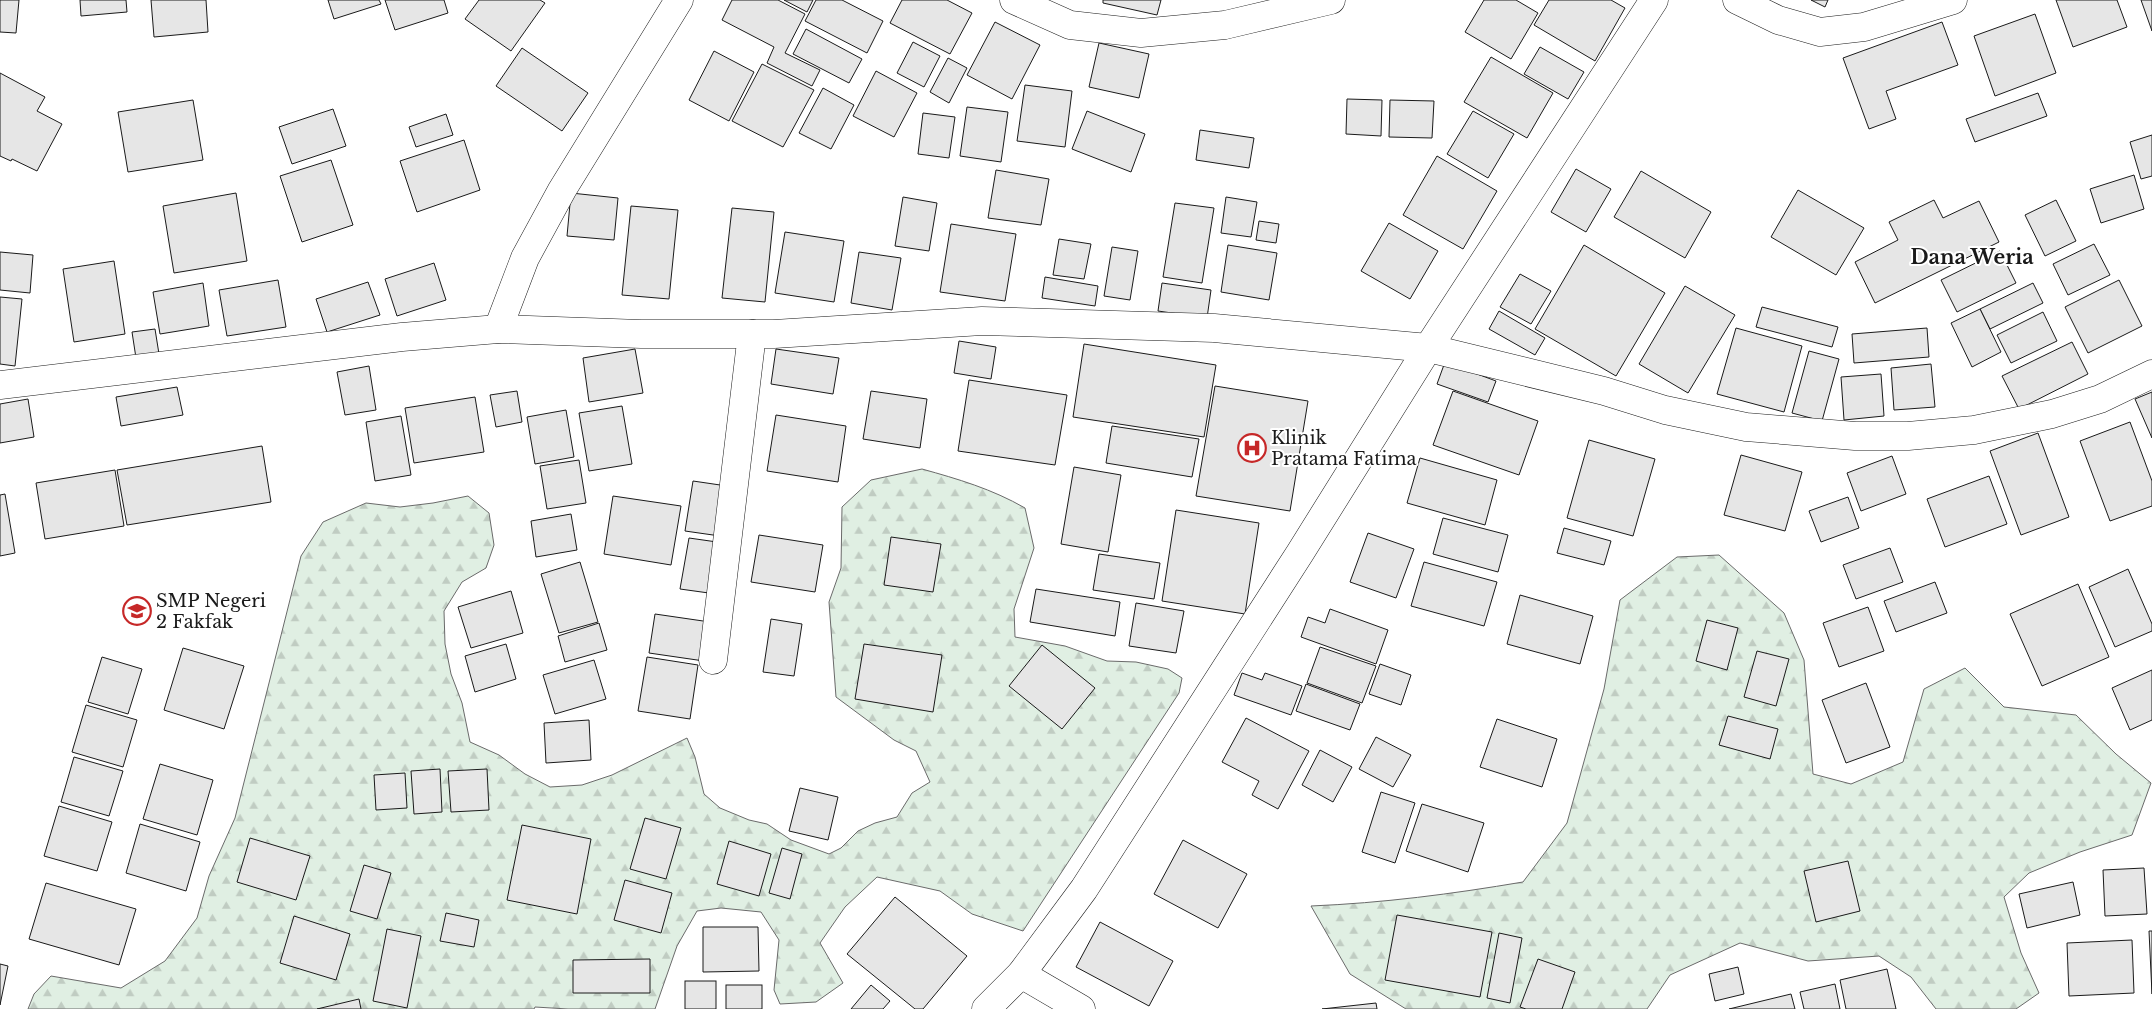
<svg xmlns="http://www.w3.org/2000/svg" width="2152" height="1009" font-family="'Libre Baskerville',serif">
  <style>
    .forest { fill: url(#forest-firs); stroke: #6a6a6a }
    .building { fill: #e6e6e6; stroke: #1a1a1a }
    .lines { fill: none; stroke-linecap: round; stroke-linejoin: round }
    .minor-casing { stroke: #1a1a1a; stroke-width: 29 }
    .secondary-casing { stroke: #1a1a1a; stroke-width: 29 }
    .minor { stroke: #fff; stroke-width: 28 }
    .secondary { stroke: #fff; stroke-width: 28 }
    .labels { text-anchor: middle; dominant-baseline: central; stroke-width: 4; stroke-linejoin: round; paint-order: stroke }
    .poi-label { font-size: 18px; fill: #1a1a1a; stroke: #fff; text-anchor: start }
    .quarter-label { font-size: 20px; font-weight: bold; fill: #1a1a1a; stroke: #fff }
  </style>
  <defs>
    <pattern id="forest-firs" width="22" height="20" patternUnits="userSpaceOnUse" patternTransform="scale(1.25)"><rect width="22" height="20" fill="#e0efe3"/><path d="M5 1l3.5 6h-7zM16 11l3.5 6h-7z" fill="#c0ccc2"/></pattern>
  </defs>
  <rect width="100%" height="100%" fill="#fff"/>
  <g class="forest">
    <path d="M922,469C958,479 992,489 1025,508L1034,548L1014,609L1015,637L1065,646L1107,661L1136,662L1168,669L1182,678L1179,693L1023,931L972,914L940,891L877,877L845,907L820,943L843,983L816,1002L780,1004L774,990L779,940L761,912L721,908L697,911L677,946L655,1009H568L535,1007L534,1009H28L34,994L51,976L121,988L165,961L197,918L209,876L235,818L301,556L323,522L366,503L400,507L433,503L468,496L489,513L494,545L486,568L462,582L444,611L445,644L451,674L462,703L470,742L499,755L525,774L550,787L582,785L612,775L687,738L695,757L704,794L720,808L749,820L767,824L791,840L829,854L841,848L858,831L875,823L897,817L912,793L930,782L916,751L894,740L836,697L829,602L841,568L842,507L871,480Z"/>
    <path d="M1719,555L1784,613L1804,660L1813,774L1851,784L1903,762L1924,689L1965,668L2004,707L2076,715L2116,754L2151,783L2132,835L2080,852L2029,873L2004,897L2021,953L2039,993L2016,1009H1936L1911,977L1879,956L1808,961L1740,943L1670,975L1647,1009H1406L1350,974L1311,906C1383,903 1452,894 1523,882L1567,823L1604,689L1620,600L1677,557Z"/>
  </g>
  <g class="building">
    <polygon points="0,0 19,0 16,33 0,32"/>
    <polygon points="80,0 126,0 127,12 81,16"/>
    <polygon points="151,0 206,0 208,32 154,37"/>
    <polygon points="328,0 379,0 381,4 334,19"/>
    <polygon points="385,0 444,0 448,13 395,30"/>
    <polygon points="479,0 540,0 545,3 511,51 465,19"/>
    <polygon points="732,0 778,0 805,14 785,53 820,70 812,86 767,63 774,47 722,20"/>
    <polygon points="784,0 813,0 807,12"/>
    <polygon points="816,0 842,0 883,21 867,53 805,21"/>
    <polygon points="902,0 947,0 972,13 950,54 890,23"/>
    <polygon points="1103,0 1161,0 1157,15 1103,3"/>
    <polygon points="1484,0 1516,0 1538,13 1511,59 1465,32"/>
    <polygon points="1549,0 1611,0 1625,8 1595,61 1534,25"/>
    <polygon points="1811,0 1828,0 1825,7"/>
    <polygon points="2056,0 2117,0 2127,27 2073,47"/>
    <polygon points="2141,0 2152,0 2152,31"/>
    <polygon points="2035,14 2056,73 1995,96 1974,36"/>
    <polygon points="995,22 1040,45 1012,99 967,75"/>
    <polygon points="1942,22 1958,65 1886,91 1896,119 1869,129 1843,58"/>
    <polygon points="806,29 862,59 849,83 793,54"/>
    <polygon points="913,42 940,56 924,87 897,73"/>
    <polygon points="1099,43 1149,54 1139,98 1089,87"/>
    <polygon points="1540,47 1584,72 1568,99 1524,74"/>
    <polygon points="522,48 588,93 562,131 496,86"/>
    <polygon points="714,51 754,72 729,121 689,100"/>
    <polygon points="1491,57 1553,93 1527,138 1464,102"/>
    <polygon points="948,58 967,68 949,103 930,92"/>
    <polygon points="762,64 814,90 783,147 732,121"/>
    <polygon points="876,71 917,93 894,137 853,116"/>
    <polygon points="0,73 45,97 37,111 62,124 37,171 12,159 11,161 0,156"/>
    <polygon points="1025,85 1072,91 1065,147 1017,141"/>
    <polygon points="823,88 854,105 831,149 799,133"/>
    <polygon points="2038,93 2047,116 1975,142 1966,119"/>
    <polygon points="1347,99 1382,100 1381,136 1346,134"/>
    <polygon points="193,100 203,160 128,172 118,112"/>
    <polygon points="1390,100 1434,101 1432,138 1389,137"/>
    <polygon points="967,107 1008,112 1001,162 960,156"/>
    <polygon points="333,109 346,146 292,164 279,127"/>
    <polygon points="1087,111 1145,134 1131,172 1072,149"/>
    <polygon points="1473,111 1514,134 1488,178 1447,154"/>
    <polygon points="923,113 955,117 949,158 918,154"/>
    <polygon points="446,114 453,135 416,147 409,127"/>
    <polygon points="1200,130 1254,138 1249,168 1196,160"/>
    <polygon points="2152,135 2152,176 2141,179 2130,142"/>
    <polygon points="464,140 480,190 417,212 400,161"/>
    <polygon points="1437,156 1497,191 1463,249 1403,215"/>
    <polygon points="331,160 353,225 302,242 280,176"/>
    <polygon points="1576,169 1611,189 1586,232 1551,212"/>
    <polygon points="996,170 1049,179 1041,225 988,218"/>
    <polygon points="1641,171 1711,212 1685,258 1614,217"/>
    <polygon points="2134,175 2144,209 2101,223 2090,189"/>
    <polygon points="1798,190 1864,228 1836,275 1771,237"/>
    <polygon points="236,193 247,261 174,273 163,206"/>
    <polygon points="571,193 618,198 614,240 567,236"/>
    <polygon points="903,197 937,203 929,251 895,246"/>
    <polygon points="1226,197 1257,202 1251,237 1221,233"/>
    <polygon points="1934,200 1943,218 1979,201 1999,242 1875,303 1855,262 1898,240 1889,222"/>
    <polygon points="2056,200 2076,241 2045,256 2025,215"/>
    <polygon points="1175,203 1214,208 1202,283 1163,277"/>
    <polygon points="631,206 678,210 669,299 622,295"/>
    <polygon points="732,208 774,212 765,302 722,298"/>
    <polygon points="1259,221 1279,224 1276,243 1256,240"/>
    <polygon points="1389,223 1438,251 1410,299 1361,271"/>
    <polygon points="951,224 1016,234 1005,301 940,292"/>
    <polygon points="785,232 844,241 834,302 775,293"/>
    <polygon points="1059,239 1091,244 1084,279 1053,275"/>
    <polygon points="2094,244 2110,275 2068,295 2053,264"/>
    <polygon points="1228,245 1277,253 1269,300 1221,292"/>
    <polygon points="1584,245 1665,293 1616,376 1535,329"/>
    <polygon points="1112,247 1138,251 1130,300 1104,296"/>
    <polygon points="2000,251 2016,283 1957,312 1941,280"/>
    <polygon points="0,252 33,255 30,293 0,290"/>
    <polygon points="859,252 901,258 892,310 851,303"/>
    <polygon points="114,261 125,334 74,342 63,269"/>
    <polygon points="434,263 446,300 397,316 385,279"/>
    <polygon points="1520,274 1551,291 1531,324 1500,307"/>
    <polygon points="1045,277 1098,286 1095,306 1042,298"/>
    <polygon points="278,280 286,327 227,336 219,290"/>
    <polygon points="2119,280 2142,326 2088,353 2065,307"/>
    <polygon points="368,282 380,315 327,332 316,299"/>
    <polygon points="203,283 209,326 160,334 153,292"/>
    <polygon points="1162,283 1211,290 1207,318 1158,311"/>
    <polygon points="2033,283 2043,303 1990,329 1980,309"/>
    <polygon points="1685,286 1735,315 1688,393 1639,364"/>
    <polygon points="0,297 22,299 15,366 0,364"/>
    <polygon points="1762,307 1838,327 1832,347 1756,327"/>
    <polygon points="1980,309 2001,352 1972,367 1951,323"/>
    <polygon points="1499,311 1545,338 1535,355 1489,329"/>
    <polygon points="2043,312 2057,341 2011,363 1997,335"/>
    <polygon points="1736,328 1802,346 1784,412 1717,394"/>
    <polygon points="1927,328 1929,357 1854,363 1852,334"/>
    <polygon points="155,329 159,354 136,358 132,332"/>
    <polygon points="959,341 996,347 991,379 954,373"/>
    <polygon points="2072,342 2088,374 2019,409 2002,376"/>
    <polygon points="1084,344 1216,365 1204,437 1073,417"/>
    <polygon points="635,349 643,393 589,402 583,358"/>
    <polygon points="776,349 839,358 833,394 771,384"/>
    <polygon points="1809,351 1839,359 1822,421 1792,413"/>
    <polygon points="1445,362 1496,381 1488,402 1437,384"/>
    <polygon points="1931,364 1935,407 1894,410 1891,368"/>
    <polygon points="369,366 376,410 345,415 337,372"/>
    <polygon points="1881,374 1884,416 1844,420 1841,377"/>
    <polygon points="969,380 1067,395 1055,465 958,451"/>
    <polygon points="1215,386 1308,401 1290,511 1196,496"/>
    <polygon points="177,387 183,415 121,426 116,397"/>
    <polygon points="517,391 522,422 496,427 490,395"/>
    <polygon points="871,391 927,399 920,448 863,439"/>
    <polygon points="1453,391 1538,421 1519,475 1433,445"/>
    <polygon points="2152,392 2152,438 2135,399"/>
    <polygon points="475,397 484,452 414,463 405,408"/>
    <polygon points="28,399 34,437 0,443 0,404"/>
    <polygon points="622,406 632,464 589,471 579,413"/>
    <polygon points="566,410 574,457 535,464 527,417"/>
    <polygon points="776,415 846,426 838,482 767,471"/>
    <polygon points="401,416 411,475 375,481 366,422"/>
    <polygon points="2130,422 2152,481 2152,506 2110,521 2080,441"/>
    <polygon points="1112,426 1199,439 1192,477 1106,463"/>
    <polygon points="2038,433 2069,517 2021,535 1990,451"/>
    <polygon points="1589,440 1655,459 1633,536 1567,518"/>
    <polygon points="262,446 271,502 127,525 117,470"/>
    <polygon points="1741,455 1802,472 1785,531 1724,515"/>
    <polygon points="1892,456 1906,494 1861,511 1847,473"/>
    <polygon points="1420,458 1497,480 1485,525 1407,503"/>
    <polygon points="579,460 586,503 547,509 540,466"/>
    <polygon points="1074,467 1121,475 1108,552 1061,544"/>
    <polygon points="115,470 124,526 45,539 36,483"/>
    <polygon points="1989,476 2007,524 1945,547 1927,499"/>
    <polygon points="693,481 727,486 720,536 685,531"/>
    <polygon points="5,494 15,553 0,556 0,495"/>
    <polygon points="613,496 681,506 671,565 604,554"/>
    <polygon points="1848,497 1859,528 1821,542 1809,511"/>
    <polygon points="1176,510 1259,523 1245,614 1162,601"/>
    <polygon points="571,514 577,550 536,557 531,521"/>
    <polygon points="1443,518 1508,535 1498,572 1433,554"/>
    <polygon points="1564,528 1611,541 1604,565 1557,553"/>
    <polygon points="1368,533 1414,549 1396,598 1350,582"/>
    <polygon points="759,535 823,545 815,592 751,582"/>
    <polygon points="891,537 941,544 933,592 884,585"/>
    <polygon points="689,538 724,543 716,594 680,589"/>
    <polygon points="1890,548 1903,582 1856,599 1843,565"/>
    <polygon points="1099,554 1160,563 1154,599 1093,590"/>
    <polygon points="580,562 598,622 559,633 541,574"/>
    <polygon points="1424,562 1497,582 1484,626 1411,606"/>
    <polygon points="2128,569 2152,624 2152,631 2115,647 2089,587"/>
    <polygon points="1935,582 1947,613 1896,632 1884,601"/>
    <polygon points="2078,584 2109,657 2042,686 2010,614"/>
    <polygon points="1036,589 1120,602 1115,636 1030,622"/>
    <polygon points="511,591 523,633 471,648 458,607"/>
    <polygon points="1520,595 1593,616 1580,664 1507,644"/>
    <polygon points="1136,603 1184,611 1176,653 1129,646"/>
    <polygon points="1868,607 1884,651 1839,667 1823,623"/>
    <polygon points="1330,609 1388,630 1376,664 1301,637 1308,617 1325,623"/>
    <polygon points="655,614 710,622 704,661 649,653"/>
    <polygon points="771,619 802,624 794,676 763,672"/>
    <polygon points="1707,620 1738,628 1727,670 1696,661"/>
    <polygon points="599,623 607,650 565,662 558,636"/>
    <polygon points="506,644 516,679 475,692 465,656"/>
    <polygon points="864,644 942,655 933,712 855,699"/>
    <polygon points="1042,645 1095,688 1062,729 1009,686"/>
    <polygon points="1320,647 1376,666 1362,703 1307,683"/>
    <polygon points="183,648 244,666 224,729 164,710"/>
    <polygon points="1757,651 1789,659 1776,706 1744,697"/>
    <polygon points="102,657 142,669 128,714 88,702"/>
    <polygon points="647,657 698,665 690,719 638,711"/>
    <polygon points="594,660 606,699 555,714 543,675"/>
    <polygon points="1380,664 1411,675 1401,705 1369,694"/>
    <polygon points="2152,670 2152,720 2130,730 2112,688"/>
    <polygon points="1242,673 1262,680 1265,673 1302,686 1291,715 1234,695"/>
    <polygon points="1866,683 1890,747 1846,763 1822,700"/>
    <polygon points="1306,684 1360,704 1350,730 1296,711"/>
    <polygon points="86,705 137,720 123,767 72,752"/>
    <polygon points="1728,716 1778,729 1770,759 1719,745"/>
    <polygon points="1246,718 1309,751 1278,809 1252,795 1259,781 1222,762"/>
    <polygon points="1497,719 1557,739 1542,787 1480,767"/>
    <polygon points="589,720 591,760 546,763 544,723"/>
    <polygon points="1376,737 1411,755 1393,787 1359,769"/>
    <polygon points="1320,750 1352,767 1333,802 1302,785"/>
    <polygon points="74,757 123,771 109,816 61,802"/>
    <polygon points="160,764 213,780 197,835 143,819"/>
    <polygon points="440,769 442,812 414,814 411,771"/>
    <polygon points="487,769 489,810 451,812 448,771"/>
    <polygon points="405,773 407,808 376,810 374,775"/>
    <polygon points="800,788 838,797 828,840 789,831"/>
    <polygon points="1381,792 1415,803 1395,863 1362,852"/>
    <polygon points="1422,804 1484,823 1468,872 1406,851"/>
    <polygon points="59,806 112,822 97,871 44,856"/>
    <polygon points="645,818 681,828 666,879 630,869"/>
    <polygon points="140,824 200,842 186,891 126,873"/>
    <polygon points="522,825 591,839 577,914 507,900"/>
    <polygon points="250,838 310,856 296,900 237,882"/>
    <polygon points="1183,840 1247,874 1218,928 1154,894"/>
    <polygon points="729,841 771,854 759,896 717,884"/>
    <polygon points="782,848 802,854 790,899 769,893"/>
    <polygon points="1848,861 1860,911 1816,922 1804,871"/>
    <polygon points="364,865 391,873 377,919 350,911"/>
    <polygon points="2144,868 2147,914 2105,916 2103,870"/>
    <polygon points="625,880 672,893 661,933 614,920"/>
    <polygon points="2073,882 2080,915 2027,928 2019,894"/>
    <polygon points="46,883 136,909 119,965 29,939"/>
    <polygon points="895,897 967,956 923,1009 915,1009 847,954"/>
    <polygon points="446,913 479,920 474,947 440,941"/>
    <polygon points="1397,915 1492,932 1480,997 1385,980"/>
    <polygon points="294,916 350,934 336,980 280,963"/>
    <polygon points="1100,922 1173,961 1149,1006 1076,967"/>
    <polygon points="703,927 758,927 759,971 703,972"/>
    <polygon points="387,929 421,936 407,1008 373,1001"/>
    <polygon points="2149,931 2152,931 2152,994"/>
    <polygon points="1499,933 1522,938 1510,1003 1487,998"/>
    <polygon points="2132,940 2134,993 2069,996 2067,943"/>
    <polygon points="650,959 650,993 573,993 573,960"/>
    <polygon points="1538,959 1575,972 1562,1009 1526,1009 1520,1007"/>
    <polygon points="0,964 8,966 0,1005"/>
    <polygon points="1738,967 1744,994 1715,1001 1709,974"/>
    <polygon points="1887,969 1896,1009 1846,1009 1840,980"/>
    <rect x="685" y="981" width="31" height="28"/>
    <polygon points="1835,984 1840,1009 1804,1009 1800,992"/>
    <rect x="726" y="985" width="36" height="24"/>
    <polygon points="871,985 890,1001 883,1009 851,1009"/>
    <polygon points="1791,994 1795,1009 1729,1009"/>
    <polygon points="359,999 361,1009 317,1009"/>
    <polygon points="1376,1003 1377,1009 1322,1009"/>
  </g>
  <g class="lines">
    <defs>
      <g id="minor">
        <polyline points="498,329 525,258 562,190 679,0"/>
        <polyline points="0,385 402,337 498,329 641,334 774,334 982,321 1214,328 1428,348 1604,391 1665,410 1746,427 1855,436 1908,436 1974,430 2052,414 2100,399 2152,374"/>
        <polyline points="713,660 752,334"/>
        <polyline points="1021,974 1081,1009"/>
        <polyline points="986,1009 1021,974 1084,889 1300,553 1428,348 1654,0"/>
      </g>
      <g id="secondary">
        <polyline points="1014,0 1070,25 1141,33 1225,25 1331,0"/>
        <polyline points="1737,0 1778,20 1820,32 1864,27 1953,0"/>
      </g>
    </defs>
    <use href="#minor" class="minor-casing"/>
    <use href="#secondary" class="secondary-casing"/>
    <use href="#minor" class="minor"/>
    <use href="#secondary" class="secondary"/>
  </g>
  <defs>
    <symbol id="hospital-ring" viewBox="-11 -11 22 22"><circle r="9.5" fill="#fff" stroke="#c62828" stroke-width="1.5"/><path d="M-5-5h3v3.5h4V-5h3V5h-3V1.5h-4V5h-3Z" fill="#c62828"/></symbol>
    <symbol id="school-ring" viewBox="-11 -11 22 22"><circle r="9.5" fill="#fff" stroke="#c62828" stroke-width="1.5"/><path d="M0-5L7-2L0 1L-7-2ZM-4 1L0 2.5L4 1V4Q0 6-4 4Z" fill="#c62828"/></symbol>
  </defs>
  <g fill-rule="evenodd">
    <use href="#hospital-ring" x="1236" y="432" width="32" height="32"/>
    <use href="#school-ring" x="121" y="595" width="32" height="32"/>
  </g>
  <g class="labels">
    <g class="poi-label">
      <text x="1271" y="438">Klinik<tspan x="1271" dy="21">Pratama Fatima</tspan></text>
      <text x="156" y="601">SMP Negeri<tspan x="156" dy="21">2 Fakfak</tspan></text>
    </g>
    <g class="quarter-label">
      <text x="1972" y="257">Dana Weria</text>
    </g>
  </g>
</svg>
